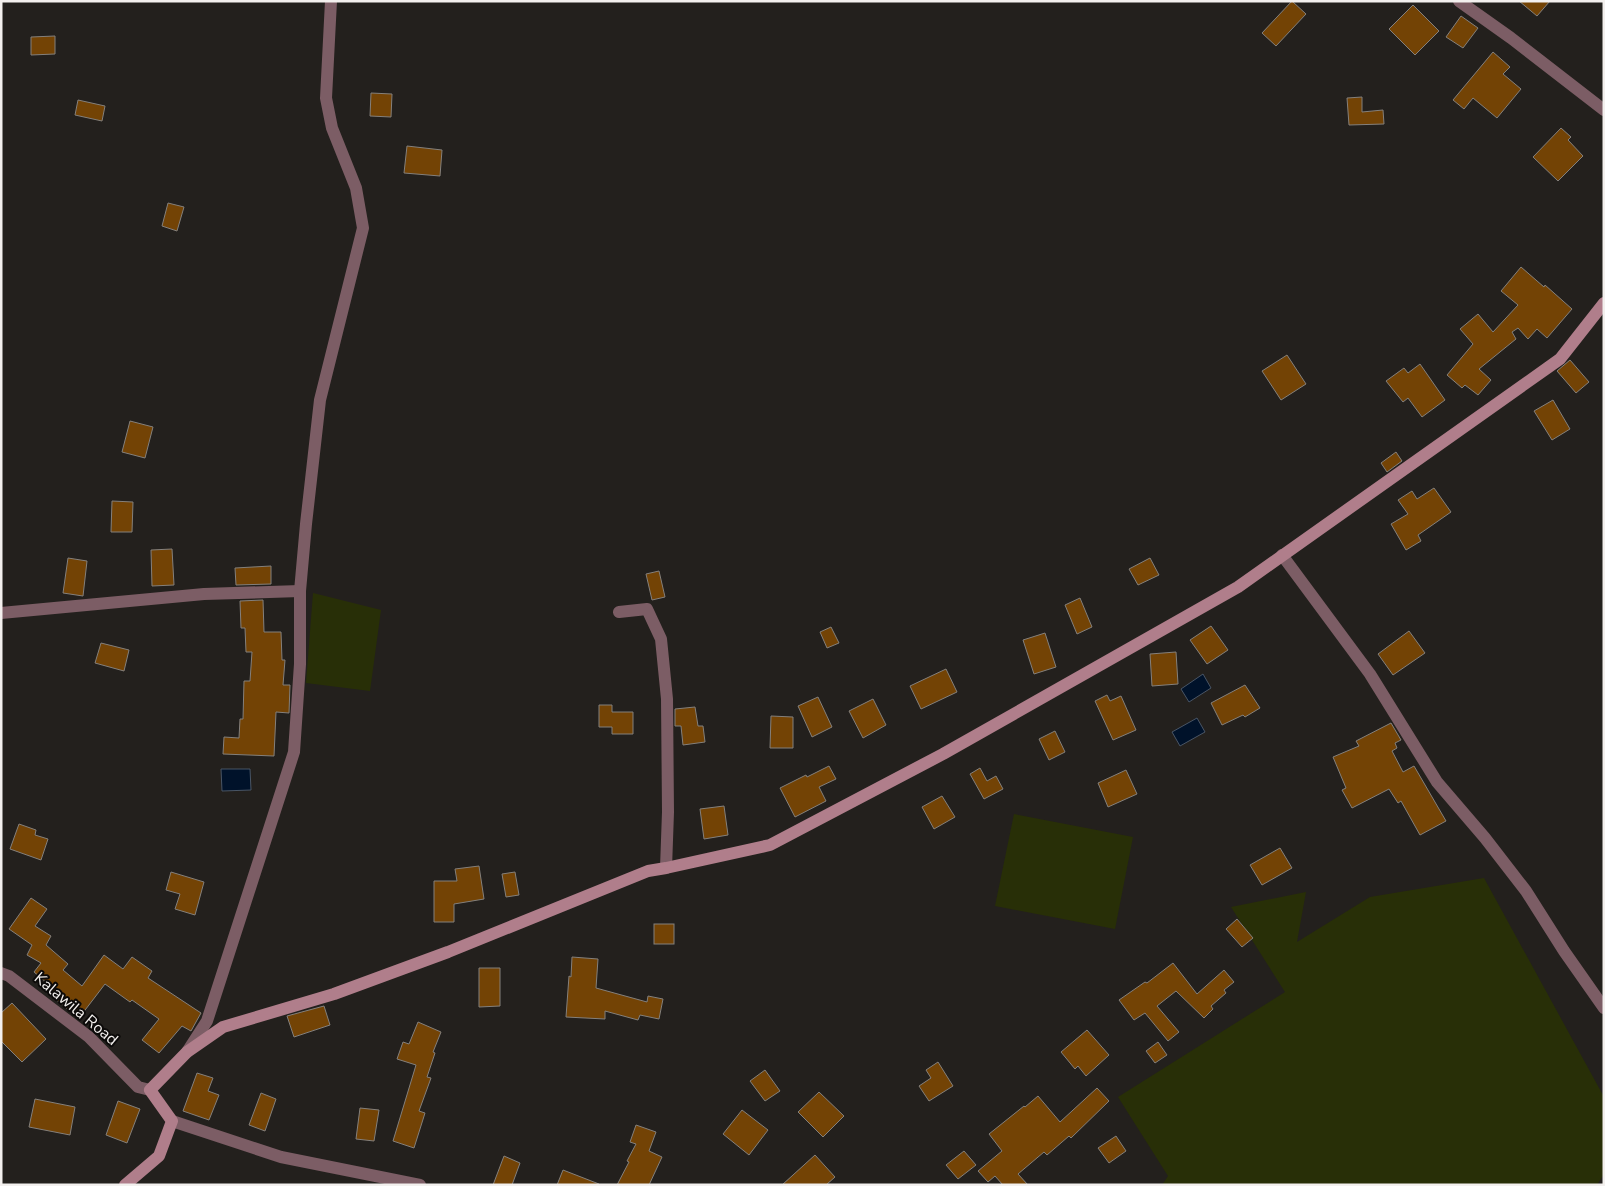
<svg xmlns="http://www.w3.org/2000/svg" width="1605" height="1186" font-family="'Nunito Sans',sans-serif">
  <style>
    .green { fill: #282f07 }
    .water { fill: #00122a; stroke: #495565 }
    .building { fill: #734305; stroke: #84807c }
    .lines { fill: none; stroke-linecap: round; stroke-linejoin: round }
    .street { stroke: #7c5d65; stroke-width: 12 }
    .secondary { stroke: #b07e8b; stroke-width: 12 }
    .labels { text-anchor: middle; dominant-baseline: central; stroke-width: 4; stroke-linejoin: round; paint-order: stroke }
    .street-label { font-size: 16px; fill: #f3f0ee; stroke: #0c0a09 }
  </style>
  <rect width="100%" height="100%" fill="#23201d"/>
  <g class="green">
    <polygon points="313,593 381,610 370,691 306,683"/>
    <polygon points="1014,814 1133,837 1115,929 995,906"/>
    <polygon points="1484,878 1604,1097 1604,1174 1597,1185 1162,1185 1168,1176 1118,1097 1285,992 1231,907 1306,892 1297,942 1370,897"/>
  </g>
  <g class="water">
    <polygon points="1203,674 1211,688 1189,702 1181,689"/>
    <polygon points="1197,718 1205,732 1180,746 1172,732"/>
    <polygon points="221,769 250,769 251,790 222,791"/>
  </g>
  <g class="building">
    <polygon points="1292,1 1306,14 1276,46 1262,33"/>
    <polygon points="1519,1 1550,1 1537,16"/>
    <polygon points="1413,5 1439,31 1415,55 1389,29"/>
    <polygon points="1461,16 1478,28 1463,48 1446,37"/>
    <polygon points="55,36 55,54 31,55 31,37"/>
    <polygon points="1493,52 1510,67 1503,74 1521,89 1497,118 1473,98 1464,109 1453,100"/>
    <polygon points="371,93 392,94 391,117 370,116"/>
    <polygon points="1362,97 1362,112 1383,110 1384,124 1349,125 1347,98"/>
    <polygon points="78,100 105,106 102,121 75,115"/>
    <polygon points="1561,128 1571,137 1568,140 1583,156 1558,181 1533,157"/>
    <polygon points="407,146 442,150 440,176 404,173"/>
    <polygon points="168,203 184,207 177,231 162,226"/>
    <polygon points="1521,267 1544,287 1545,285 1572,309 1547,338 1537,329 1528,339 1518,328 1512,332 1516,339 1479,369 1491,380 1478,395 1465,385 1462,388 1447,375 1473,344 1460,329 1478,314 1493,332 1518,305 1501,291"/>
    <polygon points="1287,355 1306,384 1281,400 1262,371"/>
    <polygon points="1570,360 1589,382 1576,393 1557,371"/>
    <polygon points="1420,364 1445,400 1422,417 1408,398 1403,402 1386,381 1404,368 1408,373"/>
    <polygon points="1553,400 1570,429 1552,440 1534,411"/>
    <polygon points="130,421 153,427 145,458 122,452"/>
    <polygon points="1396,452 1402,461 1387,472 1381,463"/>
    <polygon points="1434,488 1451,512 1418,535 1421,541 1406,550 1391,524 1408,514 1398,500 1412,491 1417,499"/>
    <polygon points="112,501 133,502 132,532 111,532"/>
    <polygon points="172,549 174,585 152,586 151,550"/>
    <polygon points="68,558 87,561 83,596 63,593"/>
    <polygon points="1150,558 1159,575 1138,585 1129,569"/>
    <polygon points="271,566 271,584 236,585 235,568"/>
    <polygon points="659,571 665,597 652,600 646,574"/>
    <polygon points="1080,598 1092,627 1077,634 1065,605"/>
    <polygon points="263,600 264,632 281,632 282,660 285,660 283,685 290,685 289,713 276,712 274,756 223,754 224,737 239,738 240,719 243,719 244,681 250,681 252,652 246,652 245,628 241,628 240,601"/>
    <polygon points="1211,626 1228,650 1207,664 1190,640"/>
    <polygon points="831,627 839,643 827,648 820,632"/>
    <polygon points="1409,631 1425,653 1393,675 1378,654"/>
    <polygon points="1045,633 1056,667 1034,674 1023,640"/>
    <polygon points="101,643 129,650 124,671 95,663"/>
    <polygon points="1176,652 1178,684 1152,686 1150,654"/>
    <polygon points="946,669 957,692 921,709 910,686"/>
    <polygon points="1245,685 1260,708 1245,717 1243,715 1222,725 1211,703"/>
    <polygon points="1107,695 1110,701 1121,696 1136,730 1113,740 1095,701"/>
    <polygon points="818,697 832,727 812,737 798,706"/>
    <polygon points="873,699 886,725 863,738 849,711"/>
    <polygon points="599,705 612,705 612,712 633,712 633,734 612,734 612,727 599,727"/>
    <polygon points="695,707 698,726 703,726 705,742 683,745 681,726 675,726 675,709"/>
    <polygon points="771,716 793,717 793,748 770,748"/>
    <polygon points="1391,723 1401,740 1395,743 1397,748 1392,751 1403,772 1414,766 1446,821 1420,835 1401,801 1398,803 1389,789 1352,808 1342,790 1346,788 1333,757 1359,746 1356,741"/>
    <polygon points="1055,731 1065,752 1049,760 1039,739"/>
    <polygon points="829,766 836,779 819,787 826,801 795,817 780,788 806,775 807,777"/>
    <polygon points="980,768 987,781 996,776 1003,789 984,799 970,774"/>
    <polygon points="1126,770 1137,794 1108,807 1098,783"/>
    <polygon points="942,796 955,817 934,829 922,807"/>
    <polygon points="724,806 728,835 704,839 700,809"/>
    <polygon points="19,824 36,830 35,835 48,839 41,860 10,849"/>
    <polygon points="1280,848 1292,868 1262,885 1250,865"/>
    <polygon points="479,866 484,899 454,904 454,922 434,922 434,881 457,881 455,869"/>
    <polygon points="171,872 204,882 195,915 175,909 180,894 166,890"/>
    <polygon points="515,872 519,895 506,897 502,874"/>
    <polygon points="31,898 47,909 35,926 51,936 46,945 68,964 63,970 82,986 104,955 123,969 132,957 152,971 148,978 201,1013 191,1031 182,1026 159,1053 142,1040 159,1019 132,1000 130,1002 105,984 79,1018 49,994 53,988 34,972 41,963 27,955 32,945 9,929"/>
    <polygon points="1237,919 1253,938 1242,947 1226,929"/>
    <rect x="654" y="924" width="20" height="20"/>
    <polygon points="572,957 598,959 596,988 647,1002 648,996 663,999 659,1019 640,1015 638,1020 605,1011 605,1019 566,1017 569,976 571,977"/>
    <polygon points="1173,963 1197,994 1224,970 1234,982 1224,990 1226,993 1211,1006 1213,1009 1204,1018 1176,991 1157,1006 1179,1032 1168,1041 1145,1013 1134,1020 1119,1000 1145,982 1147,983"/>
    <polygon points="479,968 500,968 500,1006 479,1007"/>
    <polygon points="12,1003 46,1039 22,1062 1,1041 1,1013"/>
    <polygon points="324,1006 330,1025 294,1037 287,1016"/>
    <polygon points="418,1022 441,1032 433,1052 435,1053 427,1077 431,1078 419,1111 425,1113 414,1148 393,1141 416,1065 397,1059 403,1042 409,1044"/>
    <polygon points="1087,1030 1109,1055 1086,1076 1078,1066 1075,1069 1061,1052"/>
    <polygon points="1158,1042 1167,1055 1155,1063 1146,1051"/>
    <polygon points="938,1062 953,1086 929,1101 919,1086 931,1078 926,1070"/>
    <polygon points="765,1070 780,1091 765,1101 750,1081"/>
    <polygon points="197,1073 213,1078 208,1091 219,1095 209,1120 183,1111"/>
    <polygon points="1097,1088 1109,1101 1071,1138 1069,1136 1047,1155 1044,1152 1018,1174 1028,1185 1003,1185 995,1176 988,1182 978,1171 1002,1151 989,1134 1024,1106 1025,1107 1038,1096 1060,1122"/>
    <polygon points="819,1092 844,1116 823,1137 798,1112"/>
    <polygon points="261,1093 276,1099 265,1131 249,1125"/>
    <polygon points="35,1099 75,1107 70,1135 29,1127"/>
    <polygon points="118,1101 140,1109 127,1143 106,1135"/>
    <polygon points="360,1108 379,1110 374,1141 356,1139"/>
    <polygon points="742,1110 768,1130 749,1155 723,1134"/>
    <polygon points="636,1125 656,1132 649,1151 662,1157 649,1185 617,1185 629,1162 627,1161 636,1144 630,1142"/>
    <polygon points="1116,1136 1126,1151 1109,1163 1098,1148"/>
    <polygon points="964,1151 976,1165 958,1179 946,1165"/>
    <polygon points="815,1155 835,1177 826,1185 782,1185"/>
    <polygon points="504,1156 520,1163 512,1185 493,1185"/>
    <polygon points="563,1170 599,1184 599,1185 557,1185"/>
  </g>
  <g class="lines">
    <g class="street">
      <polyline points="1459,1 1511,38 1604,110"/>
      <polyline points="1282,555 1370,674 1437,782 1485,838 1526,891 1564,951 1604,1008"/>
      <polyline points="619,612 647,609 661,639 667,699 668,812 666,868"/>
      <polyline points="1,613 204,594 300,591"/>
      <polyline points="1,973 9,976 89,1037 138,1087 150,1090"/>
      <polyline points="187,1052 207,1021 294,752 300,664 300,591 306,524 320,400 363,228 356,188 332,128 326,98 331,1"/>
      <polyline points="172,1121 281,1157 420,1185"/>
    </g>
    <polyline class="secondary" points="125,1185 159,1156 172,1121 150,1090 187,1052 223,1027 334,994 448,952 648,871 666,868 770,845 943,754 1238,587 1560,359 1604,303"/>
  </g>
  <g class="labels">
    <g class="street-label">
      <text transform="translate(76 1009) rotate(40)">Kalawila Road</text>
    </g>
  </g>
  <rect width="1605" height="1186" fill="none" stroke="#f3f0ee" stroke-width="5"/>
</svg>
